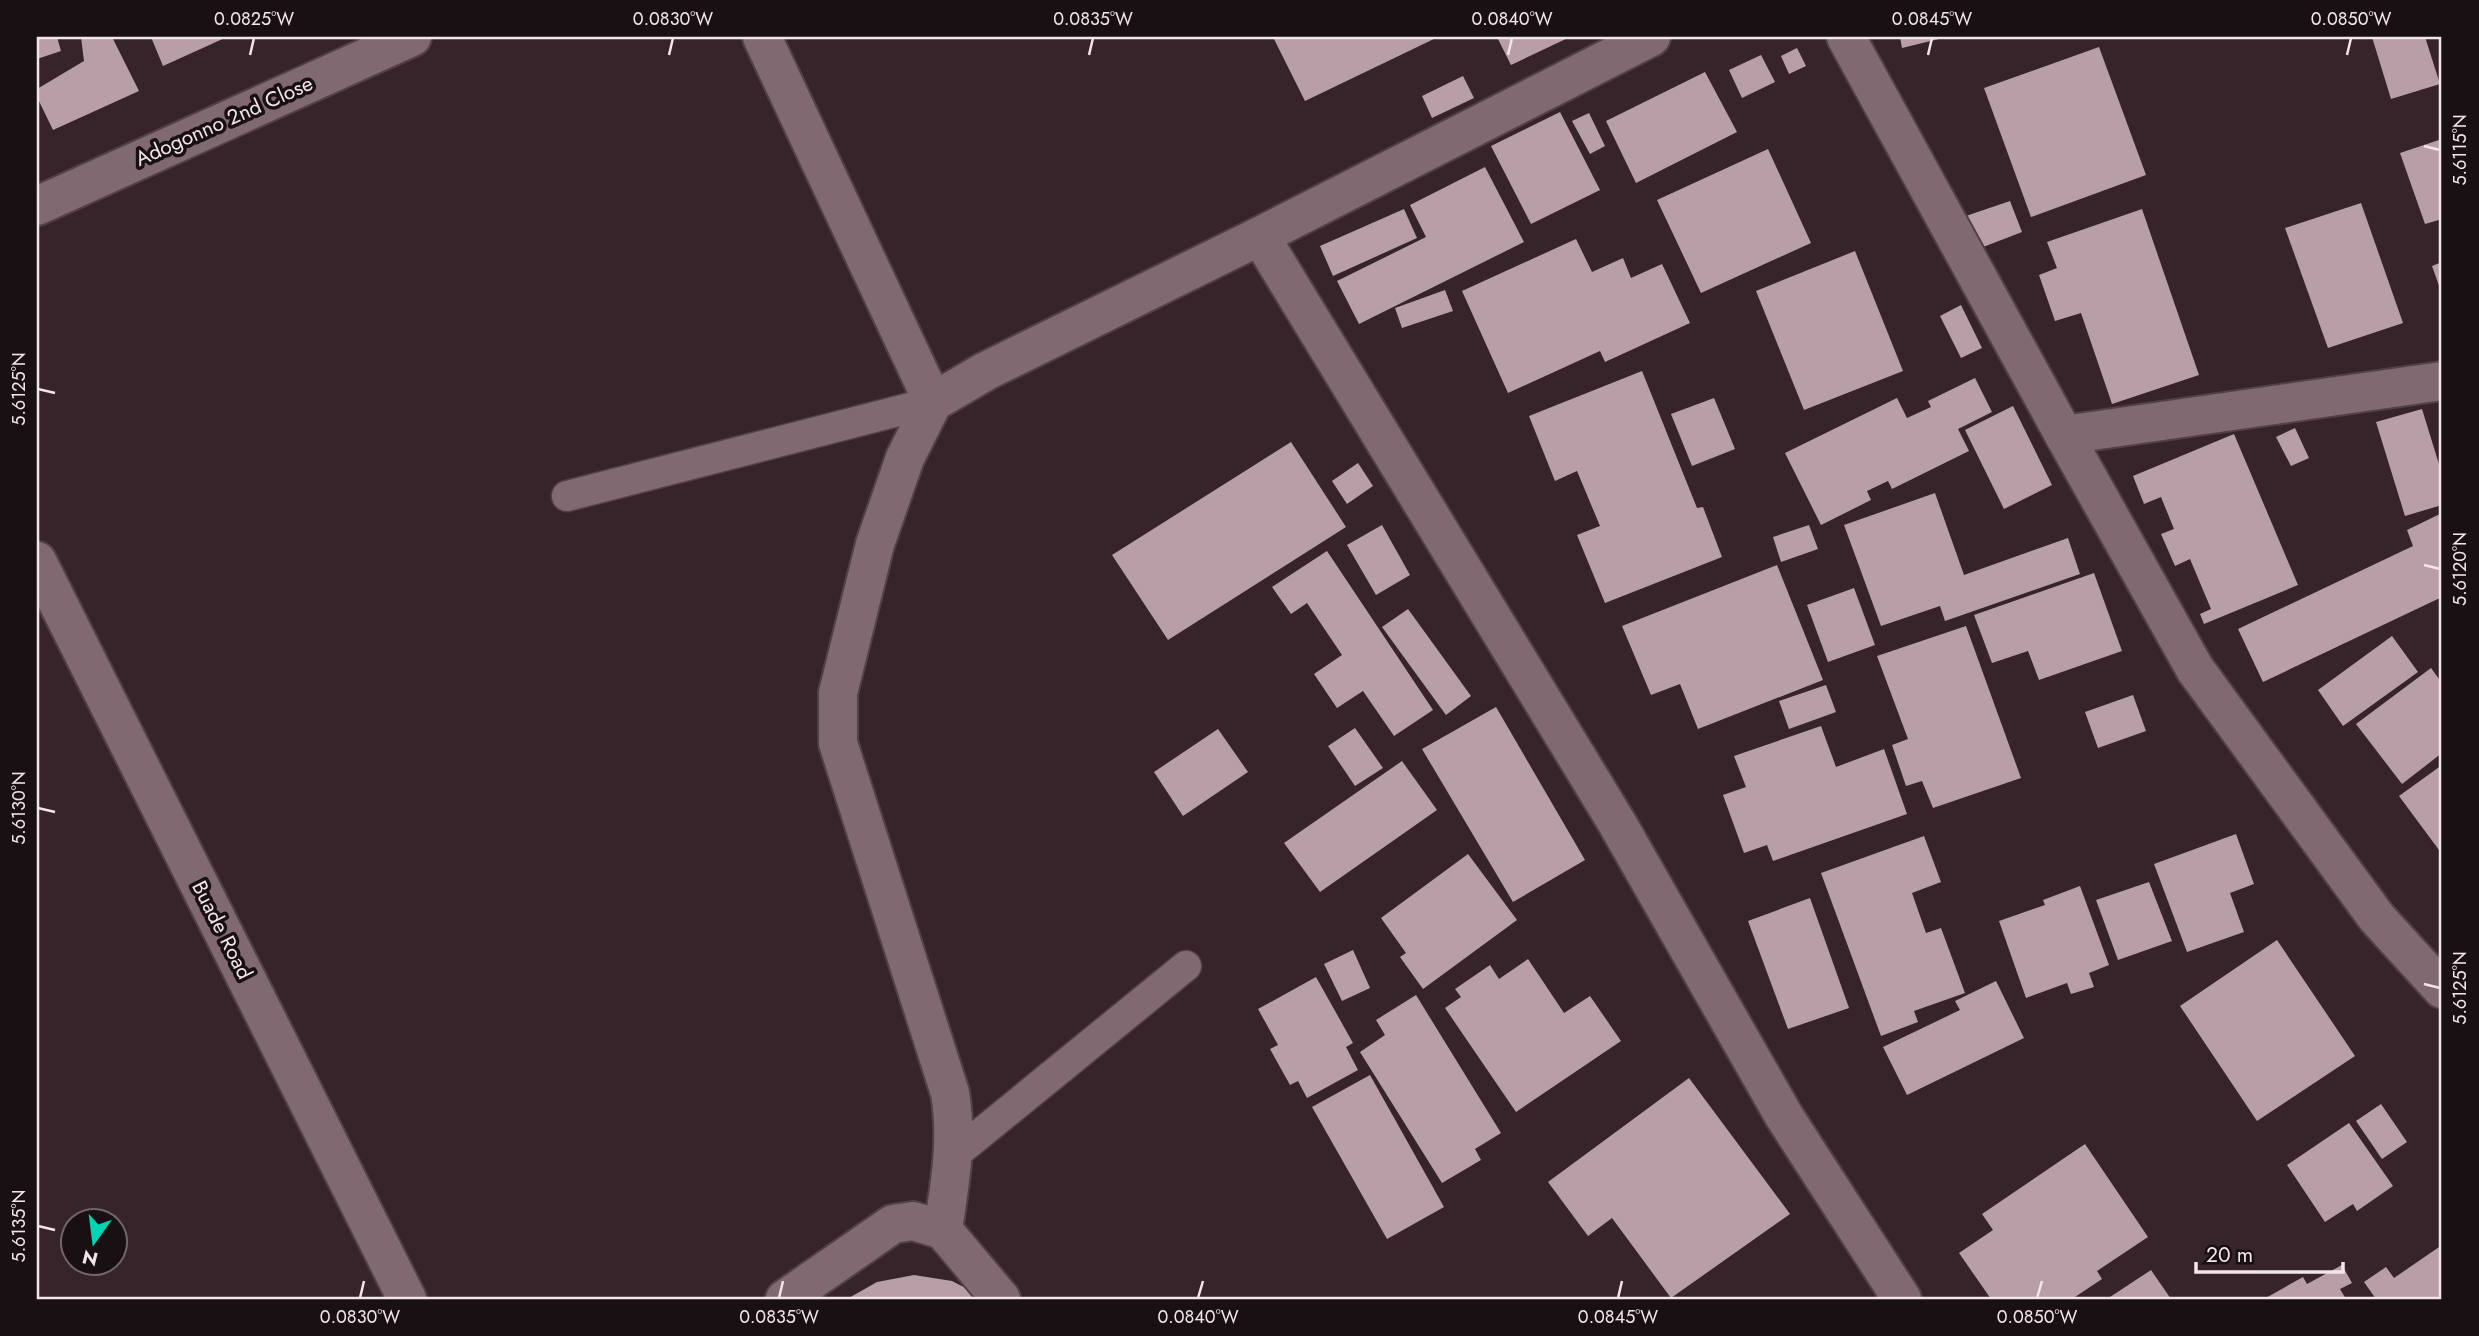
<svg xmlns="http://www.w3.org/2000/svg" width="2479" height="1336" font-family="Jost,sans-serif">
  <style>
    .building { fill: #b89fa7 }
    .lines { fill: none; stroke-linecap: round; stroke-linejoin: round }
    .service-casing { stroke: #514146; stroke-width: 33 }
    .minor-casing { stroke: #514146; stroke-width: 42 }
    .tertiary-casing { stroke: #514146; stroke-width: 42 }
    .service { stroke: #806970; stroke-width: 30 }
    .minor { stroke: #806970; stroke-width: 38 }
    .tertiary { stroke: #806970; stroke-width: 38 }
    .ticks { fill: none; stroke: #f3e5e9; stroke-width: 2.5 }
    .labels { text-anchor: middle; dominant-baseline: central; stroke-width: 7; stroke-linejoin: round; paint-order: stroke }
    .street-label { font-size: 21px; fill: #f3e5e9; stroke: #191013 }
    .neatline { fill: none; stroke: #f3e5e9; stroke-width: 2.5 }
    .ticks-label { font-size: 18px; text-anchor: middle; fill: #f3e5e9 }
  </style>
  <rect width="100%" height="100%" fill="#37242a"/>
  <g class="building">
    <polygon points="37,37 57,37 61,51 37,59"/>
    <polygon points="81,37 112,37 139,91 53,130 37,97 37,89 84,61"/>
    <polygon points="151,37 227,37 163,66"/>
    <polygon points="1273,37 1438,37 1305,101"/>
    <polygon points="1497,37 1570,37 1511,65"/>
    <polygon points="1900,37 1942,37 1943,38 1902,48"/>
    <polygon points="2372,37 2425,37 2440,84 2391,99"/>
    <polygon points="2099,47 2146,175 2031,217 1984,88"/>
    <polygon points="1797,48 1806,66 1789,74 1781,56"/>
    <polygon points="1761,55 1775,82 1742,98 1729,70"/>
    <polygon points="1705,72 1737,132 1636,183 1606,121"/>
    <polygon points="1463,76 1474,98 1432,118 1422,96"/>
    <polygon points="1560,112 1600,190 1531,224 1491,146"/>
    <polygon points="1589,113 1605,146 1590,154 1572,121"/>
    <polygon points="2442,139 2442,219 2425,224 2400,153"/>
    <polygon points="1768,149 1811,243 1701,293 1657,200"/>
    <polygon points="1485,167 1524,242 1359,324 1337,281 1426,237 1410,205"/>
    <polygon points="2010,201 2022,232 1978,249 1966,216"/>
    <polygon points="2361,203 2403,323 2328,348 2285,228"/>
    <polygon points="1404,209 1417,238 1333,276 1320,246"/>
    <polygon points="2142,209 2199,375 2112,404 2081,313 2055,321 2039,275 2057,268 2047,242"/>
    <polygon points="1576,239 1592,272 1623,258 1631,278 1662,264 1690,323 1605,362 1600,351 1508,393 1462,291"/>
    <polygon points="1855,251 1903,371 1804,410 1756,291"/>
    <polygon points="2442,262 2442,294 2432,266"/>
    <polygon points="1445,290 1453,311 1402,328 1395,308"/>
    <polygon points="1961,305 1982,348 1961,358 1940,316"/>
    <polygon points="1642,371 1697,508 1703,507 1722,557 1605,603 1577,535 1600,526 1577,471 1555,481 1529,416"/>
    <polygon points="1975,378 1992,412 1958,429 1969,451 1892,489 1888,481 1867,491 1871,500 1821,525 1785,453 1897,398 1907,418 1931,407 1928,401"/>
    <polygon points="1714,398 1735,449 1692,466 1671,414"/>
    <polygon points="2013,406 2052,485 2004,509 1965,430"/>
    <polygon points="2422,409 2442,474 2442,505 2405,516 2376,422"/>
    <polygon points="2295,428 2309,458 2291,466 2276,437"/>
    <polygon points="2234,434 2298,585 2204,624 2200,614 2211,609 2190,559 2175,566 2161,534 2174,529 2161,497 2144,504 2133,476"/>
    <polygon points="1291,442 1346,527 1168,640 1112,555"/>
    <polygon points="1358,463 1373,486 1347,504 1332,481"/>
    <polygon points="1935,493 1964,575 2068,538 2080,574 1945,621 1940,606 1881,626 1844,525"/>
    <polygon points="2442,513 2442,597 2263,682 2238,629 2413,546 2407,530"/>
    <polygon points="1382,525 1410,575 1376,595 1347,545"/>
    <polygon points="1809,525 1818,549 1781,562 1773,537"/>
    <polygon points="1327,551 1433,710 1394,736 1363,691 1337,708 1314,674 1342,655 1307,603 1291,614 1272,587"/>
    <polygon points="1777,565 1823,680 1698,729 1680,684 1651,695 1622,626"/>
    <polygon points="2094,573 2122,651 2039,680 2028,651 1992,663 1974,615"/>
    <polygon points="1854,588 1875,645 1828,662 1807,605"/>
    <polygon points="1408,609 1471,696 1446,715 1382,627"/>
    <polygon points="1966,626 2021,778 1933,808 1922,781 1906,786 1892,745 1908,739 1877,656"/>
    <polygon points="2392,636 2418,672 2343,726 2318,690"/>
    <polygon points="2431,668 2442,683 2442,753 2402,784 2356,724"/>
    <polygon points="1826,685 1836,712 1789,729 1779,701"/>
    <polygon points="2133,695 2146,731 2098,748 2085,712"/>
    <polygon points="1496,707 1585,860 1513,902 1422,749"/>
    <polygon points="1821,726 1836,767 1884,749 1907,814 1773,861 1767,845 1744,853 1723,795 1746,787 1734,756"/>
    <polygon points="1355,728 1383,768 1355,786 1328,746"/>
    <polygon points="1218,729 1248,772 1183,816 1154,772"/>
    <polygon points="1402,761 1437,810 1320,892 1284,843"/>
    <polygon points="2442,765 2442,848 2439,850 2399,796"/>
    <polygon points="2236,834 2254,884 2230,893 2244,932 2187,952 2154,864"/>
    <polygon points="1924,836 1941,882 1912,893 1926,933 1941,928 1965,993 1914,1011 1918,1022 1881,1036 1821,873"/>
    <polygon points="1468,854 1517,920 1423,989 1400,957 1406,953 1381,918"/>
    <polygon points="2149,882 2172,941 2118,960 2096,900"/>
    <polygon points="2080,886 2109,965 2089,973 2094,987 2071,994 2067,983 2026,998 1999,921 2045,905 2043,900"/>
    <polygon points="1810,898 1849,1008 1788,1029 1748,921"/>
    <polygon points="2277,940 2355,1056 2257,1121 2180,1006"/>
    <polygon points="1353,950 1370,988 1342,1001 1324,964"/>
    <polygon points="1528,959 1564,1013 1590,996 1621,1041 1516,1112 1445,1008 1461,997 1455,989 1490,965 1499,979"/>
    <polygon points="1316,977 1353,1043 1346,1047 1358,1070 1307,1098 1298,1081 1290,1085 1270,1049 1278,1045 1258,1009"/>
    <polygon points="1996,981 2024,1038 1907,1095 1883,1047 1960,1010 1955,1001"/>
    <polygon points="1416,995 1501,1133 1475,1149 1481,1160 1442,1183 1360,1052 1385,1035 1376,1020"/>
    <polygon points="1370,1075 1444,1207 1387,1239 1312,1107"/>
    <polygon points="1689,1078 1790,1214 1671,1298 1612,1218 1588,1236 1548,1182"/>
    <polygon points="2381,1104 2407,1142 2382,1159 2356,1121"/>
    <polygon points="2349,1123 2393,1186 2357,1211 2353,1204 2325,1222 2287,1165"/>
    <polygon points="2085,1144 2148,1237 2097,1271 2102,1279 2072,1299 1991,1299 1959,1253 1993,1230 1982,1214"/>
    <polygon points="2442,1245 2442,1299 2376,1299 2364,1282 2386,1267 2394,1278"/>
    <polygon points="2342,1265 2352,1283 2340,1289 2346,1299 2264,1299 2303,1277 2307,1284"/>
    <polygon points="2151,1270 2171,1299 2107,1299"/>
    <polygon points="914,1275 952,1281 987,1299 847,1299 877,1282"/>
  </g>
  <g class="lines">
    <defs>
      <g id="service">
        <polyline points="567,496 933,402"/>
        <polyline points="953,1156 1186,966"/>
      </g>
      <g id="minor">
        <polyline points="762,37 933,402"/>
        <polyline points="1846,37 2064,435 2195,669 2377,918 2442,989"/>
        <polyline points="37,206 412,37"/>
        <polyline points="1260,236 1617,823 1784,1116 1902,1299"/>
        <polyline points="2064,435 2442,381"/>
        <polyline points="785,1299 893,1224 913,1221 943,1230"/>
        <path d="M1001,1299L943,1230C950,1182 958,1141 950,1093L838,743V693L875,544L905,458L933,402L986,371L1260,236L1651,37"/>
      </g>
      <polyline id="tertiary" points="37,561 407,1299"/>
    </defs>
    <use href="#service" class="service-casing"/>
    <use href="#minor" class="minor-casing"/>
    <use href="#tertiary" class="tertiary-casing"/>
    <use href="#service" class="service"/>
    <use href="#minor" class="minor"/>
    <use href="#tertiary" class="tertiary"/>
  </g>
  <path class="ticks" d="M250,55L254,38M669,55L673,38M1089,55L1093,38M1508,55L1512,38M1928,55L1932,38M2347,55L2351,38M2424,146L2440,150M38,389L55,393M2424,565L2440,569M38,808L55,812M2424,984L2440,988M38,1226L55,1230M360,1298L364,1281M779,1298L783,1281M1198,1298L1203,1281M1618,1298L1622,1281M2037,1298L2042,1281"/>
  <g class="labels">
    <g class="street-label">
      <text transform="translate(224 121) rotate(-24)">Adogonno 2nd Close</text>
      <text transform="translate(222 930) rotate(63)">Buade Road</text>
    </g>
  </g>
  <rect width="2479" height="1336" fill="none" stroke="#191013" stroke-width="77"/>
  <g transform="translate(94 1242) rotate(194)"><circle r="33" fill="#191013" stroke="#706569" stroke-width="2"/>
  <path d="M0-5L12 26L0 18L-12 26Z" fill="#02d5b6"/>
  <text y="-10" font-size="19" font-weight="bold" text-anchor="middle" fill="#f3e5e9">N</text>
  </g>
  <path d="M2196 1262v10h147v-10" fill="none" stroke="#f3e5e9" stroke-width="3.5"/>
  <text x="2206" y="1262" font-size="21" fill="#f3e5e9" stroke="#191013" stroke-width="5" paint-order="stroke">20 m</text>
  <rect x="38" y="38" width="2402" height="1260" class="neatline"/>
  <g class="ticks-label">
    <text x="254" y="25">0.0825°W</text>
    <text x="673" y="25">0.0830°W</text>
    <text x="1093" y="25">0.0835°W</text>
    <text x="1512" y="25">0.0840°W</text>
    <text x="1932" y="25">0.0845°W</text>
    <text x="2351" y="25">0.0850°W</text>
    <text transform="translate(2460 150) rotate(-90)" y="6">5.6115°N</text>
    <text transform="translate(19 389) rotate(-90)" y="6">5.6125°N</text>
    <text transform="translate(2460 569) rotate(-90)" y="6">5.6120°N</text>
    <text transform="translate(19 808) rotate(-90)" y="6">5.6130°N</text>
    <text transform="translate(2460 988) rotate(-90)" y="6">5.6125°N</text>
    <text transform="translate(19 1226) rotate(-90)" y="6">5.6135°N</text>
    <text x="360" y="1323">0.0830°W</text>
    <text x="779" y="1323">0.0835°W</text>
    <text x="1198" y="1323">0.0840°W</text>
    <text x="1618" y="1323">0.0845°W</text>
    <text x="2037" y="1323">0.0850°W</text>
  </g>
</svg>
